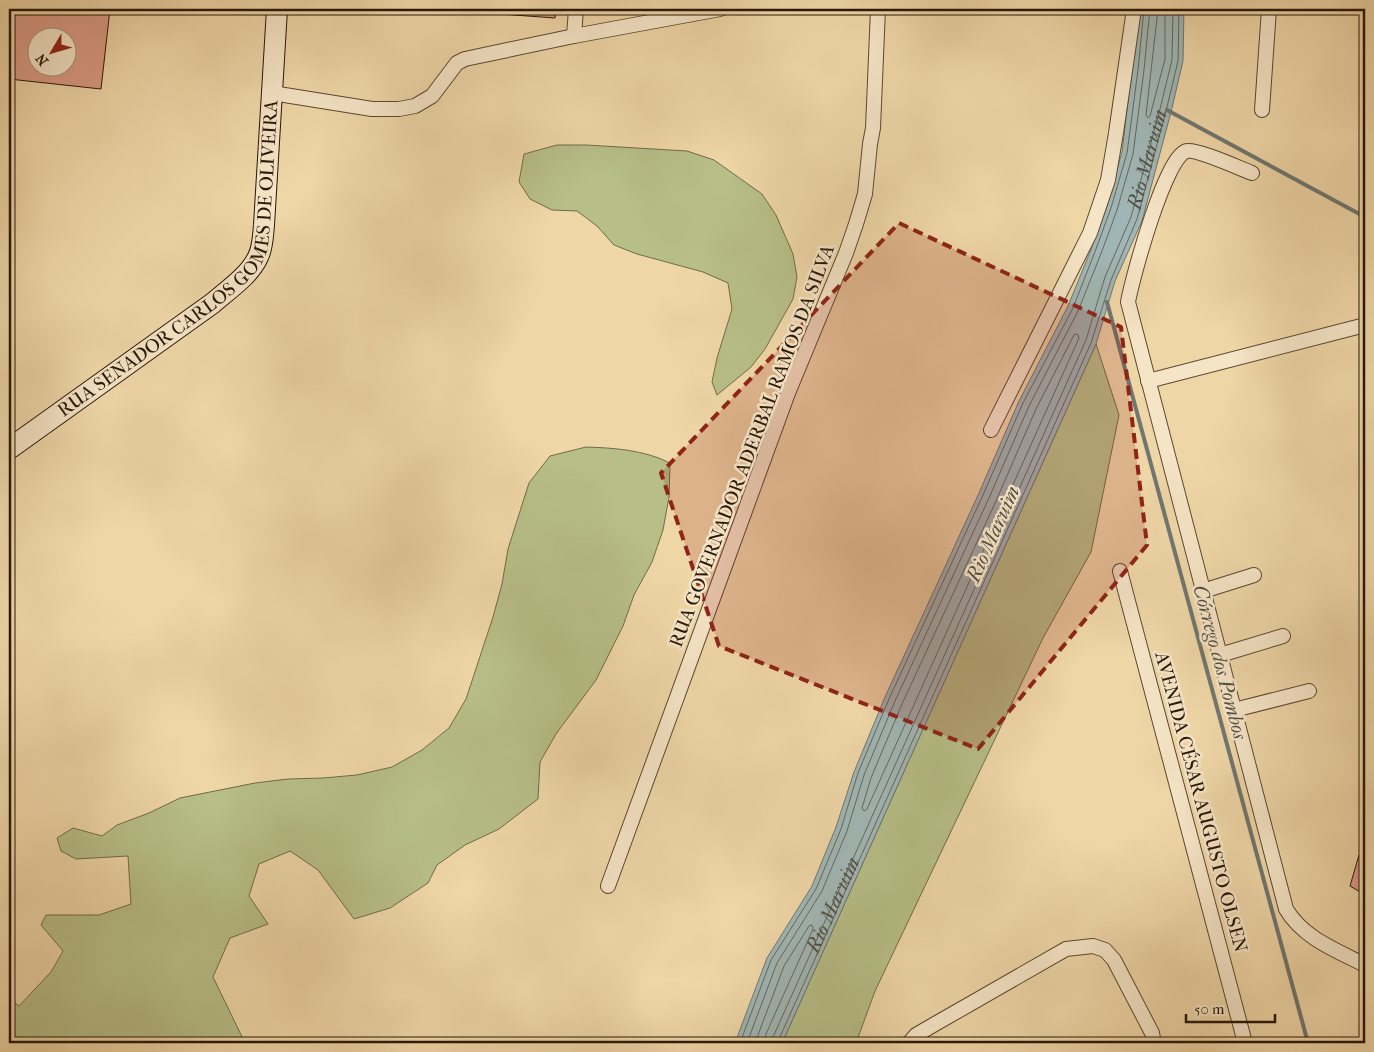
<svg xmlns="http://www.w3.org/2000/svg" width="1374" height="1052" font-family="'IM FELL French Canon',serif">
  <style>
    .green { fill: #b7be88; stroke: #706b48 }
    .water { fill: #a0b6b4; stroke: #707770 }
    .lines { fill: none; stroke-linecap: round; stroke-linejoin: round }
    .shore { stroke: #64675e; stroke-width: 1 }
    .stream { stroke: #707770; stroke-width: 4 }
    .building { fill: #db9a85; stroke: #291809; fill-rule: evenodd }
    .minor-casing { stroke: #5a4830; stroke-width: 16 }
    .secondary-casing { stroke: #291809; stroke-width: 22 }
    .minor { stroke: #f5e4c6; stroke-width: 14 }
    .secondary { stroke: #f5e4c6; stroke-width: 20 }
    .marked { fill: #8f2418; fill-opacity: 0.2; stroke: #8f2418; stroke-width: 4; stroke-dasharray: 10 6; stroke-linejoin: round }
    .labels { text-anchor: middle; dominant-baseline: central; stroke-width: 5; stroke-linejoin: round; paint-order: stroke }
    .street-label { font-size: 19px; fill: #291809; stroke: #f5e4c6 }
    .water-label { font-size: 20px; font-style: italic; fill: #534f45; stroke: #f5e4c6 }
  </style>
  <rect width="100%" height="100%" fill="#efd6a7"/>
  <filter id="stains"><feTurbulence type="fractalNoise" baseFrequency=".004" numOctaves="4"/><feColorMatrix values="0 0 0 0 .2 0 0 0 0 .09 0 0 0 0 .02 0 0 0 .5 -.17"/></filter>
  <radialGradient id="worn" r=".72"><stop offset=".6" stop-color="#630" stop-opacity="0"/><stop offset="1" stop-color="#630" stop-opacity=".3"/></radialGradient>
  <g class="green">
    <polygon points="557,145 586,145 687,151 714,160 762,194 776,215 793,254 797,277 793,299 765,349 751,367 717,395 712,382 717,358 732,309 728,283 703,272 637,254 614,245 597,226 577,211 552,210 530,199 519,182 524,154"/>
    <polygon points="1096,344 1119,415 1091,552 1043,638 875,991 856,1043 782,1043"/>
    <path d="M586,447C615,448 644,450 670,463L669,497L663,530L652,562L634,595L623,626L596,680L556,734L540,762L538,799L499,829L465,845L437,865L428,883L390,908L354,919L318,870L290,851L259,864L249,896L268,924L230,938L213,977L245,1043H9V998L19,1006L51,972L63,951L41,925L46,915H99L131,904L128,856L76,859L61,851L57,838L73,828L102,836L117,825L149,813L180,798L255,783L288,779L323,778L357,775L392,767L422,750L449,728L466,699L493,617L502,584L508,549L529,483L550,456Z"/>
  </g>
  <polygon class="water" points="1139,9 1184,9 1183,61 1171,112 1142,221 1115,281 1096,344 782,1043 735,1043 767,958 812,886 836,827 854,772 885,697 979,493 1019,401 1068,306 1092,247 1107,206 1122,152"/>
  <g class="lines">
    <g class="shore">
      <polyline points="1158,9 1146,115 1148,118 1150,116 1165,59 1165,9"/>
      <polygon points="1075,334 1078,335 1079,338 867,809 864,811 862,808 871,778 902,704 996,501 1036,409"/>
      <polyline points="740,1043 771,960 816,889 841,829 858,773 889,699 983,495 1023,403 1073,308 1096,249 1111,208 1127,153 1138,70 1144,9"/>
      <polyline points="747,1043 777,963 822,891 847,831 864,775 895,701 989,498 1029,406 1078,311 1102,251 1117,210 1133,154 1144,70 1150,9"/>
      <polyline points="755,1043 784,966 809,926 812,925 813,929 766,1034 764,1043"/>
      <path id="s1" d="M772,1043L773,1037L1086,340L1105,277L1131,217L1160,109L1172,60L1173,9"/>
      <polyline points="778,1043 779,1039 1091,343 1111,280 1137,219 1166,111 1178,61 1179,9"/>
    </g>
    <g class="stream">
      <polyline points="1167,110 1365,217"/>
      <polyline points="1107,302 1308,1043"/>
    </g>
  </g>
  <g class="building">
    <path d="M9,9H110L101,89L9,79ZM38,38H68V68H38Z"/>
    <polygon points="403,9 468,9 468,14"/>
    <polygon points="472,9 556,9 555,18 472,12"/>
    <polygon points="1365,850 1365,895 1350,886 1359,855"/>
  </g>
  <g class="lines">
    <defs>
      <g id="minor">
        <polyline points="574,36 576,9"/>
        <polyline points="272,93 372,109 399,109 415,106 432,96 457,63 465,59 574,36 720,9"/>
        <polyline points="1262,110 1269,9"/>
        <path d="M1252,173C1239,168 1197,149 1187,151C1166,154 1132,279 1128,302L1286,909C1303,938 1336,950 1365,965"/>
        <polyline points="1148,381 1365,325"/>
        <polyline points="991,430 1090,233 1108,180 1116,133 1134,9"/>
        <polyline points="1120,571 1245,1043"/>
        <polyline points="1203,591 1254,575"/>
        <polyline points="1220,655 1283,636"/>
        <polyline points="1234,710 1309,691"/>
        <polyline points="608,886 788,393 846,253 856,224 865,194 870,144 873,128 878,9"/>
        <polyline points="909,1043 916,1035 935,1024 1066,949 1093,946 1105,950 1114,960 1152,1033 1154,1043"/>
      </g>
      <g id="secondary">
        <path id="s2" d="M9,449L213,303C229,289 249,276 258,257C263,247 263,235 264,225L277,9"/>
      </g>
    </defs>
    <use href="#minor" class="minor-casing"/>
    <use href="#secondary" class="secondary-casing"/>
    <use href="#minor" class="minor"/>
    <use href="#secondary" class="secondary"/>
  </g>
  <path class="marked" d="M899,223L1121,327L1147,545L978,749L719,646L661,473Z"/>
  <g class="labels">
    <g class="street-label">
      <text stroke="none"><textPath href="#s2" startOffset="268">RUA SENADOR CARLOS GOMES DE OLIVEIRA</textPath></text>
      <text transform="translate(752 446) rotate(-69)">RUA GOVERNADOR ADERBAL RAMOS DA SILVA</text>
      <text transform="translate(1201 802) rotate(75)">AVENIDA CÉSAR AUGUSTO OLSEN</text>
    </g>
    <g class="water-label">
      <text stroke="none"><textPath href="#s1" startOffset="961">Rio Maruim</textPath></text>
      <text transform="translate(993 534) rotate(-66)">Rio Maruim</text>
      <text transform="translate(1220 662) rotate(75)">Córrego dos Pombos</text>
      <text stroke="none"><textPath href="#s1" startOffset="151">Rio Maruim</textPath></text>
    </g>
  </g>
  <rect width="1374" height="1052" fill="none" stroke="#efd6a7" stroke-width="30"/>
  <rect x="10" y="10" width="1354" height="1032" fill="none" stroke="#291809" stroke-width="2.5"/>
  <rect x="15" y="15" width="1344" height="1022" fill="none" stroke="#291809"/>
  <g transform="translate(52 52) rotate(232)"><circle r="24" fill="#f5e4c6" stroke="#a3927a"/>
  <path d="M0-4L9 19L0 12L-9 19Z" fill="#8f2418"/>
  <text y="-8" font-size="14" font-weight="bold" text-anchor="middle" fill="#291809">N</text>
  </g>
  <path d="M1186 1014v8h89v-8" fill="none" stroke="#291809" stroke-width="2.5"/>
  <text x="1194" y="1014" font-size="15" fill="#291809" stroke="#f5e4c6" stroke-width="4" paint-order="stroke">50 m</text>
  <rect width="100%" height="100%" filter="url(#stains)"/>
  <rect width="100%" height="100%" fill="url(#worn)"/>
</svg>
